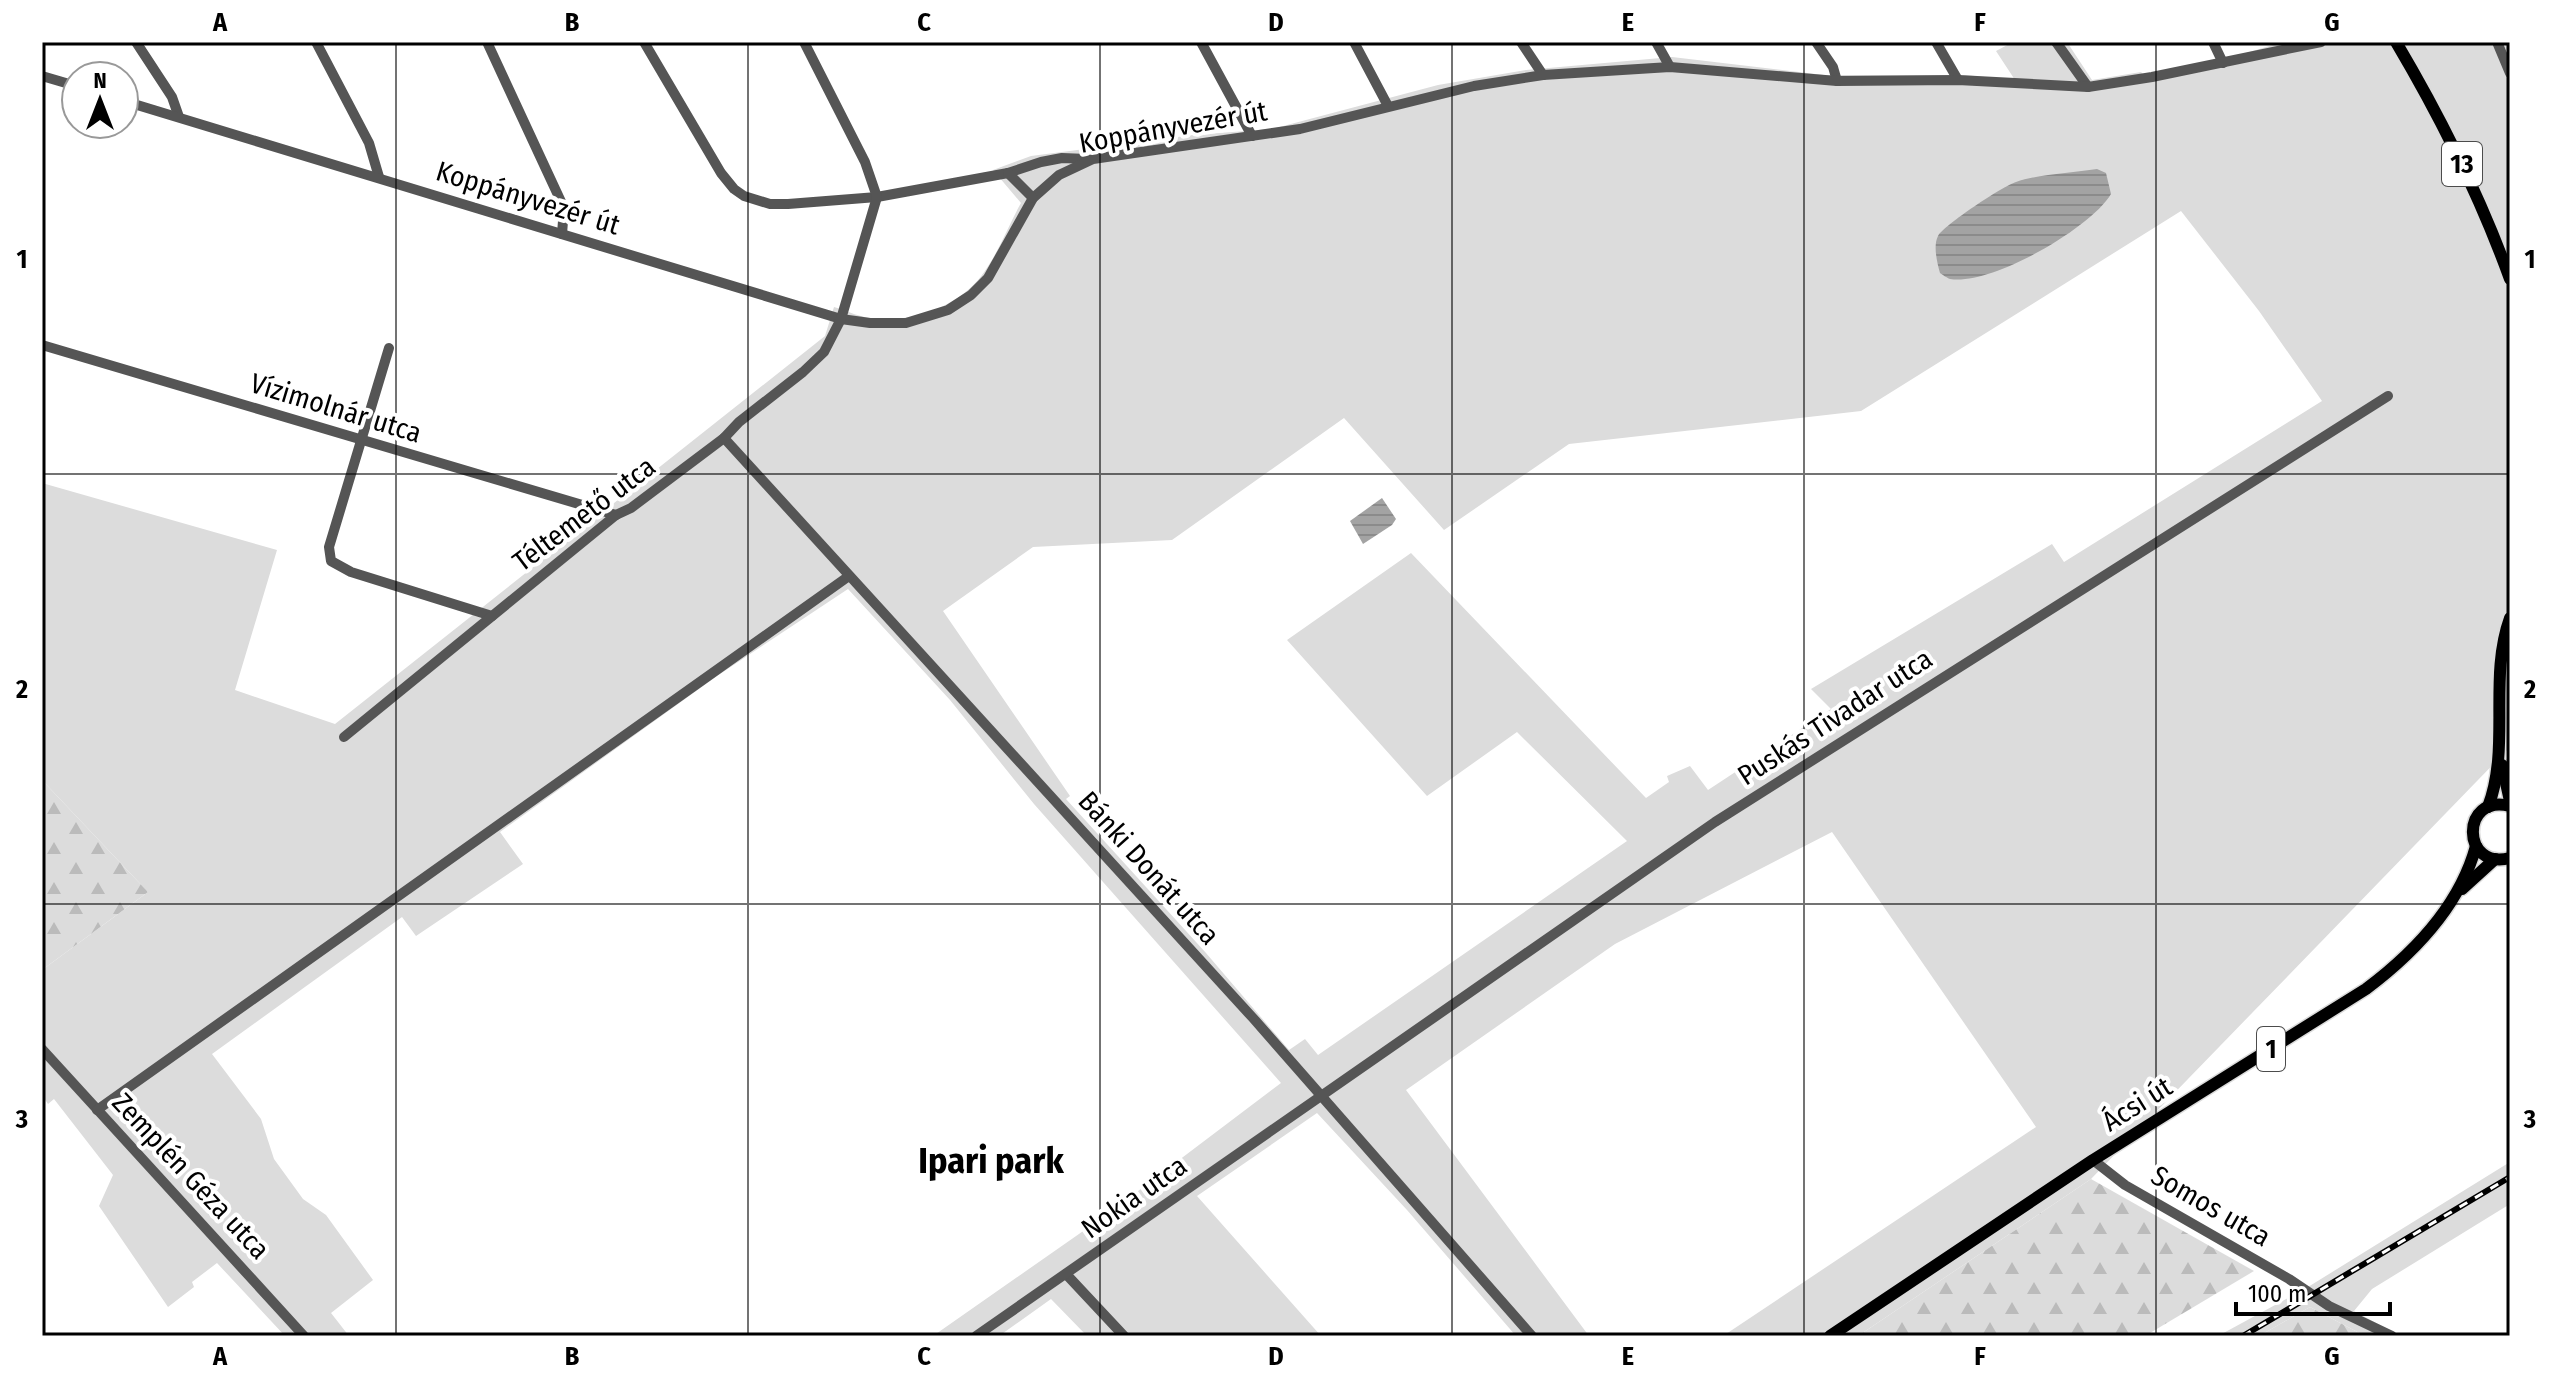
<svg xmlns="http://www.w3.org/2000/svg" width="2552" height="1378" font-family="'Fira Sans Condensed',sans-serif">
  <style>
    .grass { fill: #dcdcdc; fill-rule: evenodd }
    .forest { fill: url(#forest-firs) }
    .water { fill: url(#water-rules) }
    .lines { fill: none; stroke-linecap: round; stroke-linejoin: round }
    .major-casing { stroke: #dbdbdb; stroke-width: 15 }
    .minor { stroke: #555; stroke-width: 10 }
    .major { stroke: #000; stroke-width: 12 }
    .rail-casing { stroke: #000; stroke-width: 6 }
    .rail { stroke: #fff; stroke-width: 3; stroke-dasharray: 9; stroke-linecap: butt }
    .grid { fill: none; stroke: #000; stroke-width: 2; stroke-opacity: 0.55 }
    .labels { text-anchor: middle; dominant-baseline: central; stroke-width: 8; stroke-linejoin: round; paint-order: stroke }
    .shield { fill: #fff; stroke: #4c4c4c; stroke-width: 2 }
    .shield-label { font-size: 26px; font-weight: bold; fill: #000 }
    .street-label { font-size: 28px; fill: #000; stroke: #fff }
    .district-label { font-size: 36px; font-weight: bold; fill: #000; stroke: #fff }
    .neatline { fill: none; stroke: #000; stroke-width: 3 }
    .grid-label { font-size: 26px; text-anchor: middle; font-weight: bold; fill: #000 }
  </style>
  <defs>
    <pattern id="forest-firs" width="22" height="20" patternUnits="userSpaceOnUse" patternTransform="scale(2)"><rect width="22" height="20" fill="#dcdcdc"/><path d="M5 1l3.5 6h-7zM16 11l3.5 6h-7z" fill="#bbb"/></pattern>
    <pattern id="water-rules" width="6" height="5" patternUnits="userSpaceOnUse" patternTransform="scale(2)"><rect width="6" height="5" fill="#a3a3a3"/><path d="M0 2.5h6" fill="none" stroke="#8b8b8b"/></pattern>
  </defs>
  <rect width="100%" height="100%" fill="#fff"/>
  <g class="grass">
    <path d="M2013,42H2067L2092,80L2141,72L2145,76L2209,64L2283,42H2510V747L2091,1179L1858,1336H1723L2036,1127L1832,832L1615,944L1406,1090L1589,1336H1516L1407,1210L1317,1113L1197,1196L1321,1336H1087L1051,1299L999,1336H933L1109,1213L1281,1083L1034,804L950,700L848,589L717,676L500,832L523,864L416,936L402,917L212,1054L261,1119L274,1159L303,1199L326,1215L373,1280L331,1313L349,1336H285L217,1263L192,1282L194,1287L168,1307L99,1206L113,1175L54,1099L48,1104L42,1095V970L148,892L42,780V483L277,550L235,690L335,724L825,336L834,307C847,311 862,318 876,319C914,322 959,306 982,275C998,254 1008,226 1021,203L993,170L1031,156L1193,135L1272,129L1438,85L1526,70L1672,57L1824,75H1965L2015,80L1996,51ZM2181,211L2259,311L2322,401L2064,562L2052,544L1811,689L1831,709L1708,790L1690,766L1667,776L1669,782L1646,798L1411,553L1287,640L1427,796L1517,732L1627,841L1318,1055L1305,1039L1289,1050L1206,953L1066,799L1070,796L943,611L1033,547L1172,540L1344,418L1444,530L1569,444L1861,411Z"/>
    <polygon points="2510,1162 2510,1204 2372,1289 2354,1311 2400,1336 2365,1336 2310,1307 2259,1336 2218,1336 2308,1287"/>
  </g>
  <g class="forest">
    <polygon points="42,780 148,892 42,970"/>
    <polygon points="2091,1179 2254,1271 2145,1336 1858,1336"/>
    <polygon points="2310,1307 2365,1336 2259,1336"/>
  </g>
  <g class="water">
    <path d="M2097,169L2106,173L2111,194C2091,228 1991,286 1950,279C1949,279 1941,274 1940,273C1937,262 1933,246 1938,236C1944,225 2003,186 2016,182C2039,174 2072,173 2097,169Z"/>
    <polygon points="1382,498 1396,519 1392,525 1363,544 1350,521"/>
  </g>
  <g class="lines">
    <defs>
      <g id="major">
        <path d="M2396,42C2441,118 2480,196 2510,279"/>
        <polyline points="2502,765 2510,801"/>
        <path d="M2510,806C2460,793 2461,871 2510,858"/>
        <path d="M2488,807C2511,747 2488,679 2510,618"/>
        <polyline points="2462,889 2495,859"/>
        <path d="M1830,1336L2093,1160L2366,989C2414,953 2460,905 2476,846"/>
      </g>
    </defs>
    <use href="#major" class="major-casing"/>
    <g class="minor">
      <polyline points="136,42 172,97 179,117"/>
      <polyline points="316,42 369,143 379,177"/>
      <polyline points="487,42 564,208 562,234"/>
      <polyline points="644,42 721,173 734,189 744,196 770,204 788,204 877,197 1008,173 1041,162 1062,158 1087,159"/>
      <polyline points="1201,42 1252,136"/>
      <polyline points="1354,42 1388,106"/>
      <polyline points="1521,42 1543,75"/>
      <polyline points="1656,42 1670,67"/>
      <polyline points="1816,42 1833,67 1837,81"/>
      <polyline points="1936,42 1958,80"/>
      <polyline points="2056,42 2088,87"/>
      <polyline points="2213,42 2223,63"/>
      <polyline points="2497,42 2510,73"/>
      <polyline points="42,76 76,86"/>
      <polyline points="124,101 841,319 870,323 906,323 948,310 971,295 988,278 1033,198 1059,175 1093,159 1300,129 1474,86 1543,75 1670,67 1837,81 1958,80 2088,87 2152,77 2321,42"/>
      <polyline points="1008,173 1033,198"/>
      <polyline points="42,345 616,515"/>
      <polyline points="389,348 329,547 331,561 351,572 492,616"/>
      <polyline points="724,438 1253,1018 1532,1336"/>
      <polyline points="344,737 616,515 631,508 724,438 739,422 803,372 824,352 841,319 877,197 865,162 804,42"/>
      <polyline points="42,1049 304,1336"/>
      <polyline points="97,1110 849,576"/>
      <polyline points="2093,1160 2125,1185 2289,1279 2329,1306 2392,1336"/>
      <polyline points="1066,1274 1124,1336"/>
      <polyline points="976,1336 1715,822 2388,396"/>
    </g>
    <use href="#major" class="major"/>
    <defs>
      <polyline id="rail" points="2243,1336 2510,1177"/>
    </defs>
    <use href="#rail" class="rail-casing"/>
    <use href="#rail" class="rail"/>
  </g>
  <path class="grid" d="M396,42V1336M748,42V1336M1100,42V1336M1452,42V1336M1804,42V1336M2156,42V1336M42,474H2510M42,904H2510"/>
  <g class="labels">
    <g class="shield">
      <rect x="2442" y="142" width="40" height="44" rx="6"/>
      <rect x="2257" y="1027" width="28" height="44" rx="6"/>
    </g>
    <g class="shield-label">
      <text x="2462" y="164">13</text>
      <text x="2271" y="1049">1</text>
    </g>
    <g class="street-label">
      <text transform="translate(1173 127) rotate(-10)">Koppányvezér út</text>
      <text transform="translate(528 198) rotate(17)">Koppányvezér út</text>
      <text transform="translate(336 408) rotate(17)">Vízimolnár utca</text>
      <text transform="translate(584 514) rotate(-37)">Téltemető utca</text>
      <text transform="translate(1835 717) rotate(-33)">Puskás Tivadar utca</text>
      <text transform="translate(1149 868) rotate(48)">Bánki Donát utca</text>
      <text transform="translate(2137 1104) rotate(-32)">Ácsi út</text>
      <text transform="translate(191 1176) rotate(47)">Zemplén Géza utca</text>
      <text transform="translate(1134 1197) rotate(-35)">Nokia utca</text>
      <text transform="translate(2211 1206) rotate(30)">Somos utca</text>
    </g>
    <g class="district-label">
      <text x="991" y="1161">Ipari park</text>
    </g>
  </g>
  <rect width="2552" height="1378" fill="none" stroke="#ffffff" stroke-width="88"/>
  <g transform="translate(100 100)"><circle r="38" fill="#ffffff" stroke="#999999" stroke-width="2"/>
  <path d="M0-6L14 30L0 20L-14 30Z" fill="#000000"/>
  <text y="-12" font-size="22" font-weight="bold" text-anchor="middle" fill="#000000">N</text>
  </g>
  <path d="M2236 1302v12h154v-12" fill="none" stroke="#000000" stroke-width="4"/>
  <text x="2248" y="1302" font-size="24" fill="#000000" stroke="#ffffff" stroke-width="6" paint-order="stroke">100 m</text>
  <rect x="44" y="44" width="2464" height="1290" class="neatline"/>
  <g class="grid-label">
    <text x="220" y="31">A</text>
    <text x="572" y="31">B</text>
    <text x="924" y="31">C</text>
    <text x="1276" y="31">D</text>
    <text x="1628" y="31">E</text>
    <text x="1980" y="31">F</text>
    <text x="2332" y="31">G</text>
    <text x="22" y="268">1</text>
    <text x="2530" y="268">1</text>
    <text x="22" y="698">2</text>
    <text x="2530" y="698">2</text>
    <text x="22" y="1128">3</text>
    <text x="2530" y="1128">3</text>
    <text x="220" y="1365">A</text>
    <text x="572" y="1365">B</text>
    <text x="924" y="1365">C</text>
    <text x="1276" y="1365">D</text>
    <text x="1628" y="1365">E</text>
    <text x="1980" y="1365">F</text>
    <text x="2332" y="1365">G</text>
  </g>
</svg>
